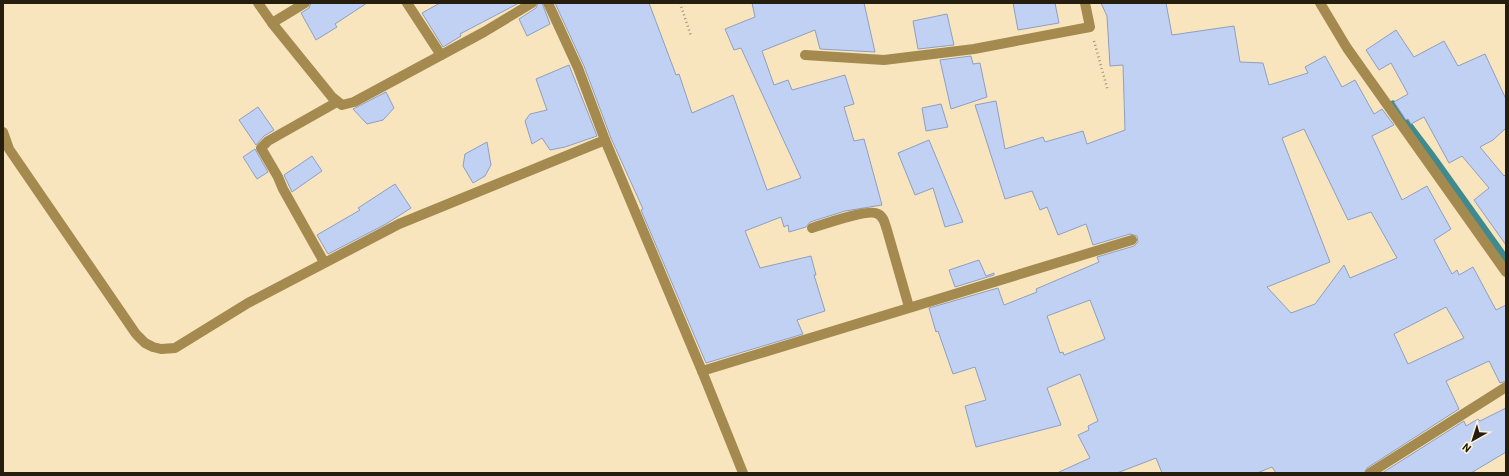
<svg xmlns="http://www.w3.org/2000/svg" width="1509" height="476" font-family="Barlow,sans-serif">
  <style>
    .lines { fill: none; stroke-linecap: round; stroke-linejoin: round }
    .stream { stroke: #3f8a8e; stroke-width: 7 }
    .building { fill: #c1d1f3; stroke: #8e9fc2; fill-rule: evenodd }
    .path { stroke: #9f9174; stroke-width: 2.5; stroke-dasharray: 1 3; stroke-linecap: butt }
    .street { stroke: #a58a4f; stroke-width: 10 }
  </style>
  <rect width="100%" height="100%" fill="#f8e5be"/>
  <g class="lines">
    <polyline class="stream" points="1393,104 1431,154 1506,259"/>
  </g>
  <g class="building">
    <polygon points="311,3 367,3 335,24 337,27 316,40 301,13 309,8"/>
    <polygon points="440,3 519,3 460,34 461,36 443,47 422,13"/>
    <polygon points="538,3 542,3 550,24 527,36 519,19 536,8"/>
    <polygon points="555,3 649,3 676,75 679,74 692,113 733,95 767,190 801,178 741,48 734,50 725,29 755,17 752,3 864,3 875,52 820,49 815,30 762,51 774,85 788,80 792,90 845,75 854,104 844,107 854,141 864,139 882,205 845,211 810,222 806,227 789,232 788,225 784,227 781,217 745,231 760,268 811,256 816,275 814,275 825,311 797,320 803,334 706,363 641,210 643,209 611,138 584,66"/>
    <polygon points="1013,3 1055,3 1059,23 1018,30"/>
    <path d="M1101,3H1166L1172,35L1234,26L1240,62L1263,63L1269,85L1308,73L1305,67L1325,56L1342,87L1355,80L1374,114L1382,109L1394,125L1372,136L1402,200L1427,186L1451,229L1434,240L1452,274L1457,270L1459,275L1473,267L1496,310L1506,305V381L1500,383L1489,361L1446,381L1459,409L1367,468L1364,473H1276L1272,467L1257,473H1162L1156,458L1117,473H1057L1090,458L1078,435L1089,430L1088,426L1098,421L1080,374L1047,388L1061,425L976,447L965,406L986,400L975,367L953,374L938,331L936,332L929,308L998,288L1004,305L1037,292L1036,289L1099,262L1097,257L1134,246L1138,242L1137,236L1130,234L1093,245L1086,224L1058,235L1047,207L1040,210L1032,191L1005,199L975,105L996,101L1005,149L1043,137L1045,142L1083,131L1087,144L1125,130L1123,65L1110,66L1107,16ZM1304,129L1348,220L1371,212L1397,258L1350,278L1344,265L1315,304L1291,313L1267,287L1330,262L1282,138ZM1090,300L1105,339L1064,355L1063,352L1060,353L1047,316ZM1446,307L1464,338L1408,364L1394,334Z"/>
    <polygon points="947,14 954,45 918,49 913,21"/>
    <polygon points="1396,30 1414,57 1444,41 1458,66 1485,54 1506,99 1506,128 1493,140 1480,147 1504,176 1506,174 1506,245 1474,200 1489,188 1462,156 1449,163 1424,117 1411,124 1408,119 1406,120 1394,102 1408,94 1391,63 1379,70 1366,50"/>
    <polygon points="971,56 973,64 980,63 987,97 951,109 940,60"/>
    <polygon points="569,65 597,136 565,147 550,150 542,138 532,144 525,121 530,114 547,110 536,79"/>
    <polygon points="386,92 394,108 383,120 367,124 353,109"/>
    <polygon points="941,104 948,127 926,131 922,108"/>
    <polygon points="258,107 274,130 264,136 256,145 239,120"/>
    <polygon points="929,140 963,222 945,227 933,188 915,195 898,153"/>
    <polygon points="487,142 491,165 485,176 473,183 463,166 465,154"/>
    <polygon points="255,149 268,172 257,179 243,157"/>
    <polygon points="312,156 322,171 292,192 284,175"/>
    <polygon points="395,184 411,208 386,224 328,254 317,235 360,210 358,208"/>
    <polygon points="979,260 986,276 994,273 994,275 955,287 949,270"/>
    <polygon points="1506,408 1506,452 1471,473 1382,473 1464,421 1466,426 1478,419 1480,421"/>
  </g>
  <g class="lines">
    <g class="path">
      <polyline points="680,3 691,36"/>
      <polyline points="1094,41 1108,91"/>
    </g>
    <g class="street">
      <polyline points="258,3 272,23 332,97 342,105 354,102 484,32 532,3"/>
      <polyline points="407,3 441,55"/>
      <polyline points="548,3 578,68 605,140 702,371 1132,240"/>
      <polyline points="1320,3 1347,48 1506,272"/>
      <polyline points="272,23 305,3"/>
      <polyline points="805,55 884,60 974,49 1090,27 1085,3"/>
      <polyline points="3,132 9,149 136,334 145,343 153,347 161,349 175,348 248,303 399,224 605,140"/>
      <path d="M812,228C825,224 869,208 878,214C884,217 885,224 887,230L909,307"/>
      <polyline points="324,262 283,189 278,177 261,148 268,141 337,102"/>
      <polyline points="702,371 743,473"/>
      <polyline points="1370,473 1506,387"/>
    </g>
  </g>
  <rect width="1509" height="476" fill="none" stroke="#251e0f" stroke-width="8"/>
  <g transform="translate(1473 440) rotate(219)" stroke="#fff3dc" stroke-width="3" paint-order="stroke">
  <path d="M0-3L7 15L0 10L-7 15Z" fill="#251e0f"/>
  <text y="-6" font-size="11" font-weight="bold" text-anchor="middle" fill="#251e0f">N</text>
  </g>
</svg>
